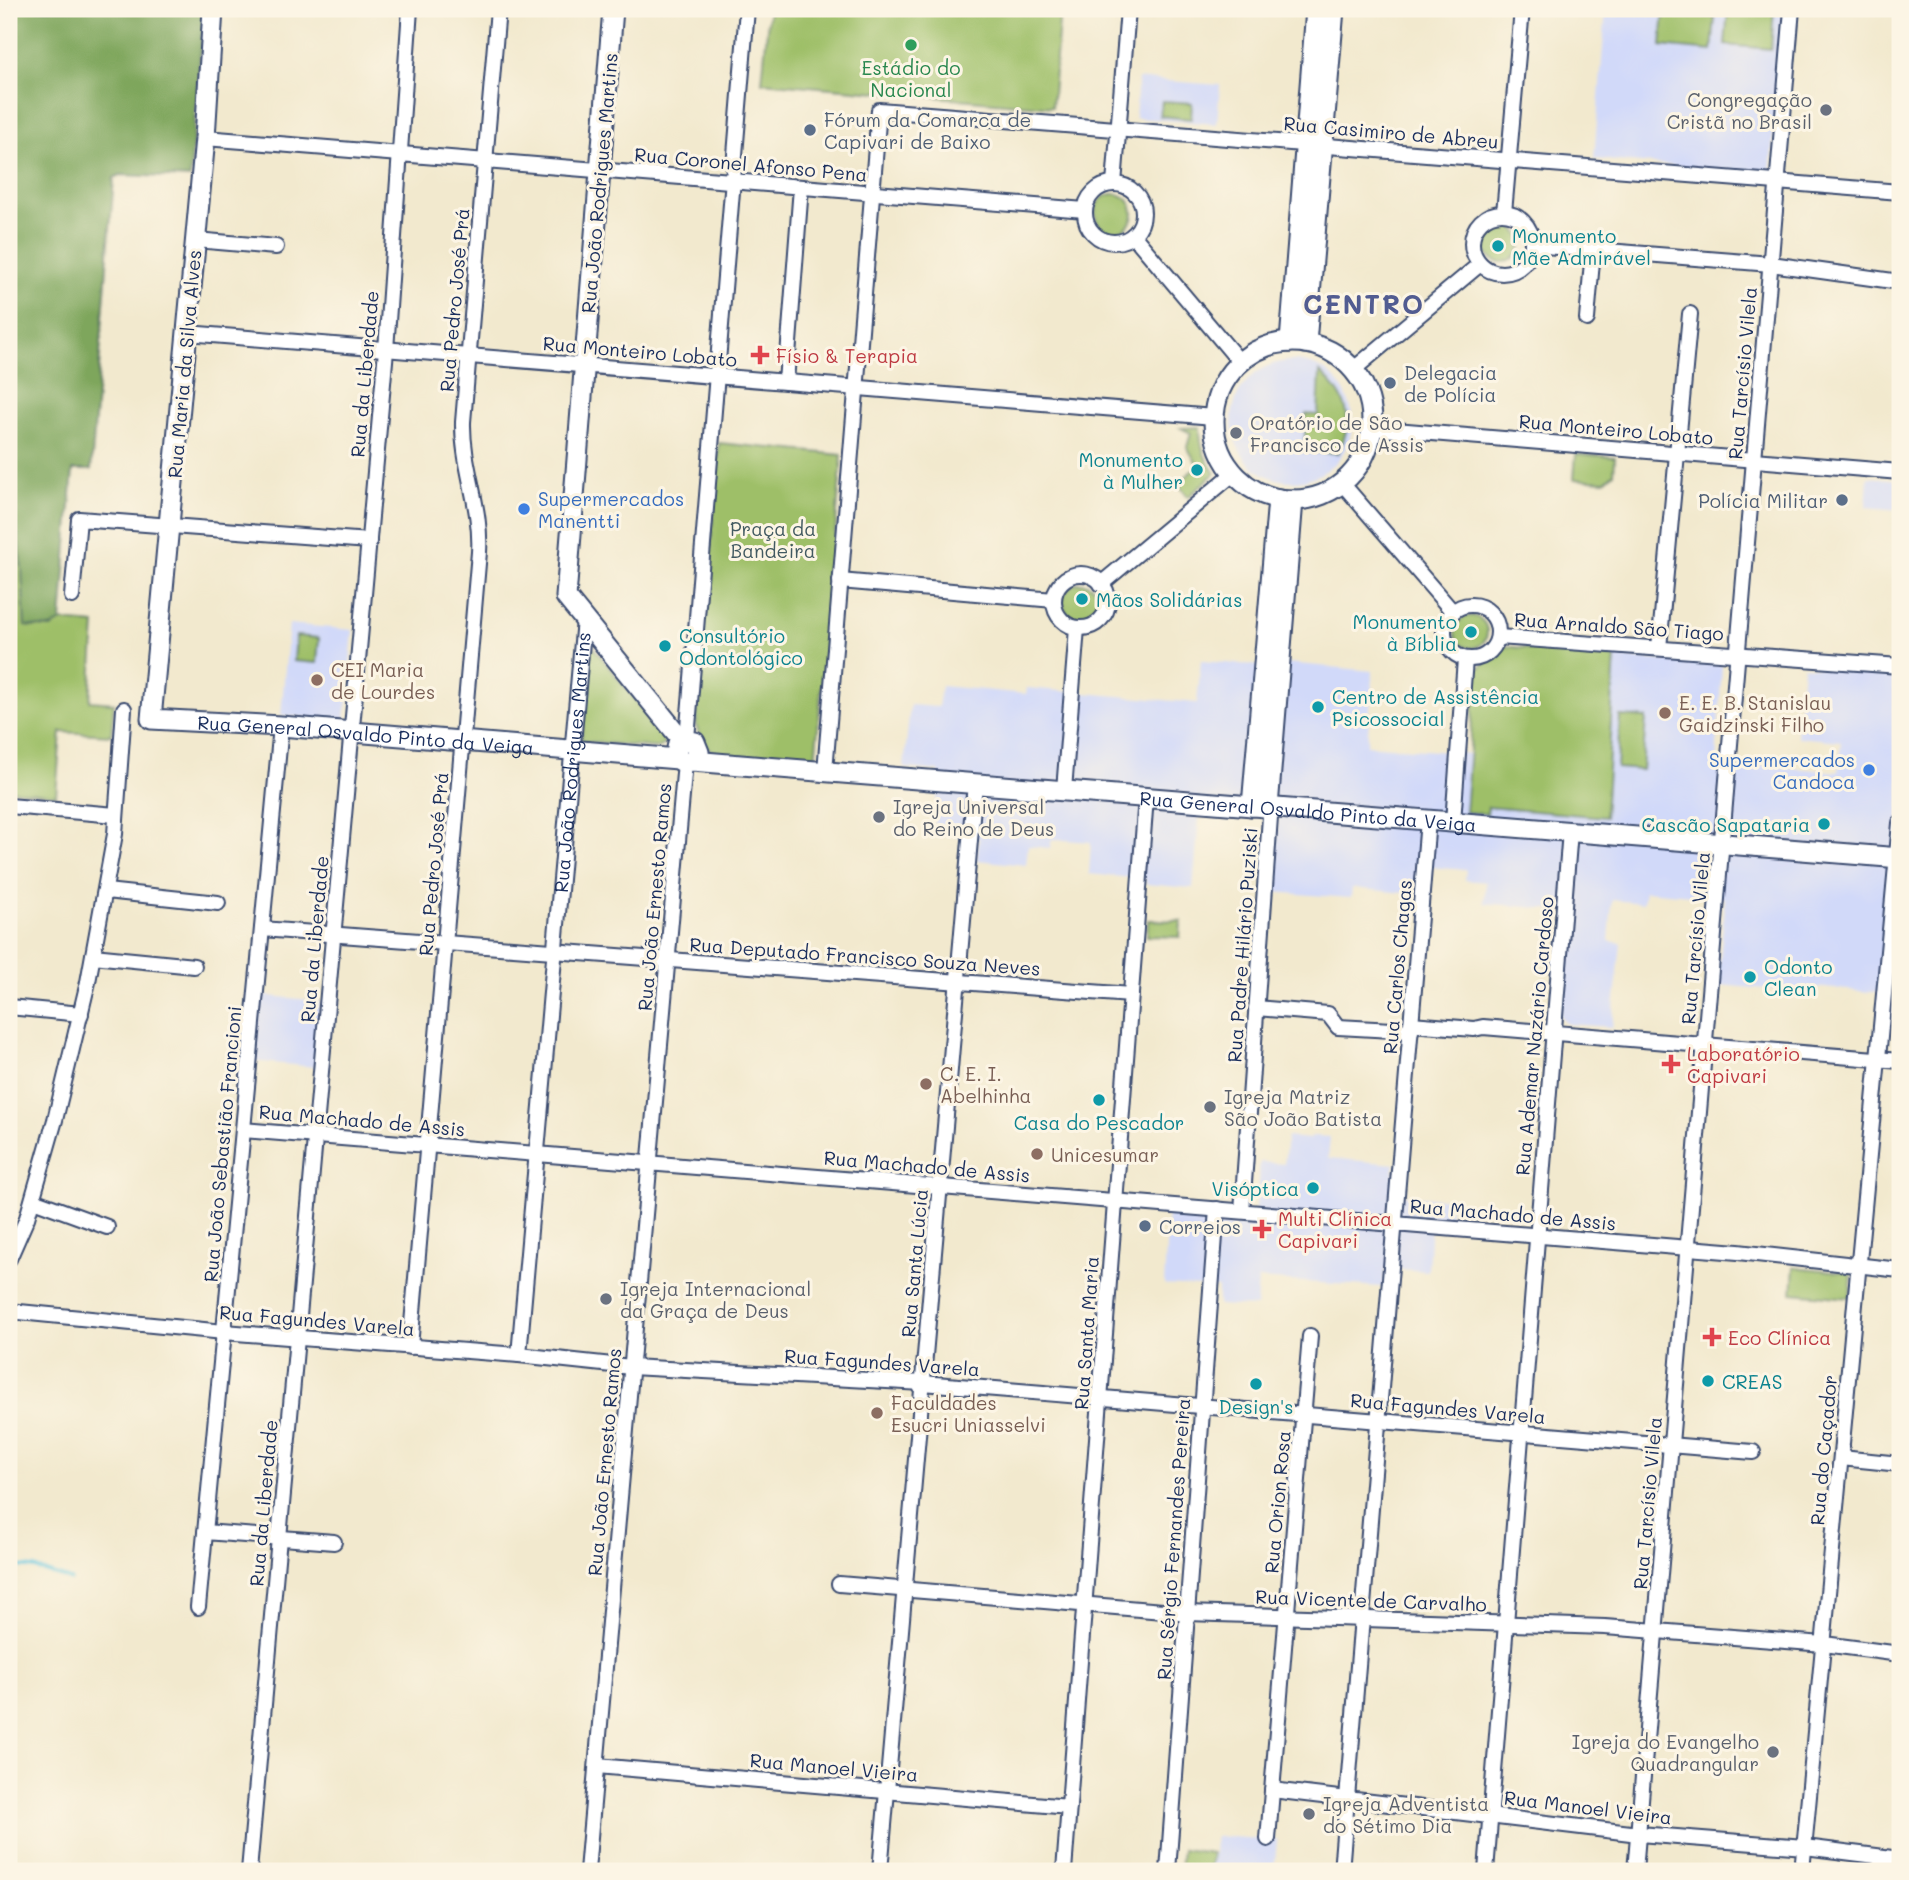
<svg xmlns="http://www.w3.org/2000/svg" width="1909" height="1880" font-family="Mali,sans-serif">
  <style>
    .built { fill: #d1d9f9 }
    .green { fill: #9ebf68; stroke: #5c7763; stroke-width: 2 }
    .forest { fill: #7ea65c; stroke: #4c6a5d; stroke-width: 2 }
    .lines { fill: none; stroke-linecap: round; stroke-linejoin: round }
    .stream { stroke: #61c5df; stroke-width: 3.5 }
    .street-casing { stroke: #3b4b6f; stroke-width: 18 }
    .secondary-casing { stroke: #3b4b6f; stroke-width: 23 }
    .street { stroke: #fff; stroke-width: 14 }
    .secondary { stroke: #fff; stroke-width: 19 }
    .leisure-dot { fill: #2e9e5b; stroke: #fcf5e5; stroke-width: 2.5 }
    .worship-dot { fill: #6b7280; stroke: #fcf5e5; stroke-width: 2.5 }
    .service-dot { fill: #5c6f8a; stroke: #fcf5e5; stroke-width: 2.5 }
    .culture-dot { fill: #0f9aa8; stroke: #fcf5e5; stroke-width: 2.5 }
    .health-dot { fill: #e0444e; stroke: #fcf5e5; stroke-width: 2.5 }
    .shop-dot { fill: #3f7fe0; stroke: #fcf5e5; stroke-width: 2.5 }
    .education-dot { fill: #8d6e63; stroke: #fcf5e5; stroke-width: 2.5 }
    .labels { text-anchor: middle; dominant-baseline: central; stroke-width: 6; stroke-linejoin: round; paint-order: stroke }
    .leisure-label { font-size: 19px; fill: #27864d; stroke: #fcf5e5 }
    .worship-label { font-size: 19px; fill: #5b616d; stroke: #fcf5e5; text-anchor: start }
    .service-label { font-size: 19px; fill: #4e5e75; stroke: #fcf5e5; text-anchor: start }
    .street-label { font-size: 19px; fill: #1b2f5e; stroke: #fcf5e5 }
    .culture-label { font-size: 19px; fill: #0d838f; stroke: #fcf5e5; text-anchor: start }
    .health-label { font-size: 19px; fill: #be3a42; stroke: #fcf5e5; text-anchor: start }
    .shop-label { font-size: 19px; fill: #366cbe; stroke: #fcf5e5; text-anchor: start }
    .park-label { font-size: 19px; fill: #425a61; stroke: #fcf5e5 }
    .education-label { font-size: 19px; fill: #785e54; stroke: #fcf5e5; text-anchor: start }
    .district-label { font-size: 26px; font-weight: bold; letter-spacing: 2px; fill: #525c91; stroke: #fcf5e5 }
  </style>
  <rect width="100%" height="100%" fill="#fcf5e5"/>
  <filter id="ink" filterUnits="userSpaceOnUse"><feTurbulence type="fractalNoise" baseFrequency=".0143" numOctaves="2"/><feDisplacementMap in="SourceGraphic" scale="14" xChannelSelector="R" yChannelSelector="G"/><feConvolveMatrix kernelMatrix="1 2 1 2 8 2 1 2 1" color-interpolation-filters="sRGB"/></filter>
  <filter id="wash" filterUnits="userSpaceOnUse"><feTurbulence type="fractalNoise" baseFrequency=".00686" numOctaves="4" result="noise"/><feDisplacementMap in="SourceGraphic" scale="28" xChannelSelector="R" yChannelSelector="G"/><feGaussianBlur stdDeviation="1.57" result="paint"/><feColorMatrix in="noise" values="0 0 0 0 0 0 0 0 0 0 0 0 0 0 0 0 0 1.4 0 .05"/><feComposite in="paint" operator="in"/></filter>
  <g filter="url(#wash)">
    <rect width="100%" height="100%" fill="#f2e9ce"/>
    <g class="built">
      <polygon points="1606,9 1784,9 1770,174 1594,159"/>
      <polygon points="1138,79 1220,85 1217,124 1135,118"/>
      <circle cx="1292" cy="421" r="60"/>
      <polygon points="1868,477 1900,480 1900,510 1866,507"/>
      <polygon points="289,624 353,630 345,721 281,715"/>
      <polygon points="1615,657 1722,665 1716,761 1838,772 1841,741 1797,737 1803,666 1900,675 1900,1021 1891,1020 1893,994 1802,986 1801,992 1718,985 1725,898 1645,891 1643,903 1612,900 1609,941 1621,943 1612,1027 1568,1024 1560,1016 1568,911 1484,903 1486,882 1465,880 1466,870 1418,866 1415,894 1352,888 1351,898 1273,892 1279,814 1200,808 1193,888 1146,884 1146,879 1089,874 1091,842 1052,839 1050,848 1028,846 1026,865 977,860 979,838 934,834 939,771 904,768 910,705 938,707 941,686 1026,694 1027,688 1197,703 1201,661 1286,668 1287,663 1373,671 1367,745 1470,754 1465,812 1487,807 1604,817"/>
      <polygon points="258,995 320,1001 315,1067 252,1061"/>
      <polygon points="1311,1136 1330,1137 1328,1158 1394,1164 1393,1194 1451,1199 1449,1222 1431,1222 1428,1271 1385,1268 1383,1287 1258,1279 1256,1307 1218,1305 1218,1288 1164,1285 1168,1209 1255,1217 1260,1162 1284,1164 1287,1137 1310,1139"/>
      <polygon points="1215,1836 1277,1840 1274,1871 1180,1871 1182,1849 1214,1854"/>
    </g>
    <g class="green">
      <polygon points="769,9 1060,9 1052,107 762,82"/>
      <polygon points="1728,9 1774,9 1771,49 1725,45"/>
      <polygon points="1664,12 1715,17 1712,51 1661,46"/>
      <polygon points="1162,101 1192,103 1191,119 1160,116"/>
      <circle cx="1114" cy="213" r="19"/>
      <circle cx="1502" cy="243" r="19"/>
      <path d="M1320,372C1348,397 1355,419 1338,453L1304,452L1306,414L1318,415Z"/>
      <path d="M1200,427C1200,446 1204,458 1215,473L1188,497L1178,484L1198,465L1187,447L1191,433L1181,428Z"/>
      <path d="M719,443L842,455L815,761L721,755C706,750 702,742 696,726Z"/>
      <polygon points="1576,454 1615,457 1614,473 1605,481 1574,479"/>
      <polygon points="9,476 22,568 25,626 51,628 61,621 95,624 90,701 114,703 111,735 61,732 56,795 9,790"/>
      <circle cx="1081" cy="601" r="18"/>
      <circle cx="1471" cy="632" r="16"/>
      <polygon points="296,636 319,638 317,663 294,661"/>
      <polygon points="590,643 664,736 664,744 659,748 581,741"/>
      <polygon points="1503,646 1615,657 1605,817 1488,807 1487,814 1465,812 1476,671"/>
      <polygon points="1620,716 1646,718 1642,770 1617,768"/>
      <polygon points="1148,920 1181,921 1180,937 1147,936"/>
      <polygon points="1794,1267 1852,1273 1850,1298 1792,1293"/>
      <polygon points="1182,1849 1212,1853 1210,1871 1180,1871"/>
    </g>
    <polygon class="forest" points="9,9 204,9 190,178 120,175 114,178 91,470 73,470 61,621 51,628 25,626 22,568 9,476"/>
    <g class="lines">
      <polyline class="stream" points="9,1565 34,1568 71,1580"/>
    </g>
  </g>
  <g filter="url(#ink)">
    <g class="lines">
      <defs>
        <g id="street">
          <polyline points="205,138 1085,210"/>
          <polyline points="1114,184 1128,9"/>
          <circle cx="1114" cy="213" r="29"/>
          <circle cx="1502" cy="243" r="30"/>
          <polyline points="1504,213 1522,9"/>
          <polyline points="1133,235 1239,361"/>
          <polyline points="196,240 276,247"/>
          <polyline points="1532,245 1771,264 1900,282"/>
          <polyline points="1587,319 1593,250"/>
          <polyline points="187,333 1214,417"/>
          <polyline points="1354,369 1480,264"/>
          <polyline points="786,382 801,187"/>
          <polyline points="1371,428 1900,472"/>
          <polyline points="1341,482 1453,612"/>
          <circle cx="1081" cy="601" r="27"/>
          <polyline points="840,581 1054,600"/>
          <polyline points="1101,584 1233,474"/>
          <polyline points="72,596 79,519 369,541"/>
          <circle cx="1471" cy="632" r="27"/>
          <polyline points="1498,637 1900,666"/>
          <polyline points="1659,648 1690,314"/>
          <polyline points="687,739 747,9"/>
          <polyline points="825,771 879,110 1900,192"/>
          <polyline points="1064,790 1077,628"/>
          <polyline points="9,806 116,815"/>
          <polyline points="1453,822 1465,659"/>
          <polyline points="106,891 218,903"/>
          <polyline points="262,929 1131,995"/>
          <polyline points="93,956 194,966"/>
          <polyline points="9,1007 81,1014"/>
          <polyline points="1256,1008 1328,1014 1338,1027 1411,1031"/>
          <polyline points="1411,1024 1474,1029 1483,1027 1900,1061"/>
          <polyline points="243,1130 1738,1252 1900,1270"/>
          <polyline points="33,1200 107,1227"/>
          <polyline points="1242,1211 1270,817 1268,807"/>
          <polyline points="9,1259 27,1218 55,1120 88,982 115,834 124,709"/>
          <polyline points="9,1311 224,1332 519,1355 631,1367 923,1383 1753,1452"/>
          <path d="M410,1347L479,552C482,508 462,466 463,422L498,9"/>
          <path id="s1" d="M519,1355L584,619"/>
          <polyline points="1841,1458 1900,1464"/>
          <polyline points="205,1532 334,1542"/>
          <polyline points="839,1584 1187,1613 1605,1627 1824,1644 1900,1654"/>
          <polyline points="198,1607 281,726"/>
          <polyline points="597,1766 1069,1807"/>
          <polyline points="1272,1790 1639,1834 1805,1847 1900,1859"/>
          <polyline points="1268,1839 1310,1336"/>
          <polyline points="249,1871 386,350 410,9"/>
          <polyline points="587,1871 685,762"/>
          <polyline points="880,1871 975,783"/>
          <polyline points="1064,1871 1146,797"/>
          <polyline points="1168,1871 1217,1209"/>
          <polyline points="1341,1871 1428,820"/>
          <polyline points="1486,1871 1570,831"/>
          <polyline points="1635,1871 1792,9"/>
          <polyline points="1802,1871 1900,823"/>
        </g>
        <g id="secondary">
          <path id="s2" d="M213,9L205,138L151,719L281,726L678,759"/>
          <polyline points="613,9 566,597 682,740 695,742 699,752 692,761 681,761 676,754 678,743 682,740"/>
          <polyline points="1290,342 1316,9"/>
          <circle cx="1293" cy="421" r="79"/>
          <polyline points="1306,343 1334,9"/>
          <path id="s3" d="M692,761L1900,858"/>
          <polyline points="1252,806 1278,499"/>
          <polyline points="1268,807 1293,500"/>
        </g>
      </defs>
      <use href="#street" class="street-casing"/>
      <use href="#secondary" class="secondary-casing"/>
      <use href="#street" class="street"/>
      <use href="#secondary" class="secondary"/>
    </g>
  </g>
  <circle class="leisure-dot" cx="911" cy="45" r="7"/>
  <g class="worship-dot">
    <circle cx="1826" cy="110" r="7"/>
    <circle cx="1236" cy="433" r="7"/>
    <circle cx="879" cy="817" r="7"/>
    <circle cx="1210" cy="1107" r="7"/>
    <circle cx="606" cy="1299" r="7"/>
    <circle cx="1773" cy="1752" r="7"/>
    <circle cx="1309" cy="1814" r="7"/>
  </g>
  <g class="service-dot">
    <circle cx="810" cy="130" r="7"/>
    <circle cx="1390" cy="383" r="7"/>
    <circle cx="1842" cy="500" r="7"/>
    <circle cx="1145" cy="1226" r="7"/>
  </g>
  <g class="culture-dot">
    <circle cx="1498" cy="246" r="7"/>
    <circle cx="1197" cy="470" r="7"/>
    <circle cx="1082" cy="599" r="7"/>
    <circle cx="1471" cy="632" r="7"/>
    <circle cx="665" cy="646" r="7"/>
    <circle cx="1318" cy="707" r="7"/>
    <circle cx="1824" cy="824" r="7"/>
    <circle cx="1750" cy="977" r="7"/>
    <circle cx="1099" cy="1100" r="7"/>
    <circle cx="1313" cy="1188" r="7"/>
    <circle cx="1708" cy="1381" r="7"/>
    <circle cx="1256" cy="1384" r="7"/>
  </g>
  <g class="health-dot">
    <path d="M756.5 344.5h7v7h7v7h-7v7h-7v-7h-7v-7h7z"/>
    <path d="M1667.5 1053.5h7v7h7v7h-7v7h-7v-7h-7v-7h7z"/>
    <path d="M1258.5 1218.5h7v7h7v7h-7v7h-7v-7h-7v-7h7z"/>
    <path d="M1708.5 1326.5h7v7h7v7h-7v7h-7v-7h-7v-7h7z"/>
  </g>
  <g class="shop-dot">
    <circle cx="524" cy="509" r="7"/>
    <circle cx="1869" cy="770" r="7"/>
  </g>
  <g class="education-dot">
    <circle cx="317" cy="680" r="7"/>
    <circle cx="1665" cy="713" r="7"/>
    <circle cx="926" cy="1084" r="7"/>
    <circle cx="1037" cy="1154" r="7"/>
    <circle cx="877" cy="1413" r="7"/>
  </g>
  <g class="labels">
    <g class="leisure-label">
      <text x="911" y="67">Estádio do<tspan x="911" dy="22">Nacional</tspan></text>
    </g>
    <g class="worship-label">
      <text x="1812" y="99" text-anchor="end">Congregação<tspan x="1812" dy="22">Cristã no Brasil</tspan></text>
      <text x="1250" y="422">Oratório de São<tspan x="1250" dy="22">Francisco de Assis</tspan></text>
      <text x="893" y="806">Igreja Universal<tspan x="893" dy="22">do Reino de Deus</tspan></text>
      <text x="1224" y="1096">Igreja Matriz<tspan x="1224" dy="22">São João Batista</tspan></text>
      <text x="620" y="1288">Igreja Internacional<tspan x="620" dy="22">da Graça de Deus</tspan></text>
      <text x="1759" y="1741" text-anchor="end">Igreja do Evangelho<tspan x="1759" dy="22">Quadrangular</tspan></text>
      <text x="1323" y="1803">Igreja Adventista<tspan x="1323" dy="22">do Sétimo Dia</tspan></text>
    </g>
    <g class="service-label">
      <text x="824" y="119">Fórum da Comarca de<tspan x="824" dy="22">Capivari de Baixo</tspan></text>
      <text x="1404" y="372">Delegacia<tspan x="1404" dy="22">de Polícia</tspan></text>
      <text x="1828" y="500" text-anchor="end">Polícia Militar</text>
      <text x="1159" y="1226">Correios</text>
    </g>
    <g class="street-label">
      <text transform="translate(1391 132) rotate(5)">Rua Casimiro de Abreu</text>
      <text transform="translate(751 164) rotate(5)">Rua Coronel Afonso Pena</text>
      <text transform="translate(599 183) rotate(-85)">Rua João Rodrigues Martins</text>
      <text transform="translate(454 300) rotate(-85)">Rua Pedro José Prá</text>
      <text transform="translate(640 351) rotate(5)">Rua Monteiro Lobato</text>
      <text transform="translate(184 364) rotate(-85)">Rua Maria da Silva Alves</text>
      <text transform="translate(1742 373) rotate(-85)">Rua Tarcísio Vilela</text>
      <text transform="translate(364 374) rotate(-85)">Rua da Liberdade</text>
      <text transform="translate(1616 429) rotate(5)">Rua Monteiro Lobato</text>
      <text transform="translate(1619 626) rotate(4)">Rua Arnaldo São Tiago</text>
      <text stroke="none"><textPath href="#s2" startOffset="928">Rua General Osvaldo Pinto da Veiga</textPath></text>
      <text stroke="none"><textPath href="#s1" startOffset="595">Rua João Rodrigues Martins</textPath></text>
      <text stroke="none"><textPath href="#s3" startOffset="618">Rua General Osvaldo Pinto da Veiga</textPath></text>
      <text transform="translate(433 864) rotate(-85)">Rua Pedro José Prá</text>
      <text transform="translate(654 897) rotate(-85)">Rua João Ernesto Ramos</text>
      <text transform="translate(1695 938) rotate(-85)">Rua Tarcísio Vilela</text>
      <text transform="translate(314 939) rotate(-85)">Rua da Liberdade</text>
      <text transform="translate(1242 945) rotate(-86)">Rua Padre Hilário Puziski</text>
      <text transform="translate(865 956) rotate(4)">Rua Deputado Francisco Souza Neves</text>
      <text transform="translate(1397 967) rotate(-85)">Rua Carlos Chagas</text>
      <text transform="translate(1534 1036) rotate(-85)">Rua Ademar Nazário Cardoso</text>
      <text transform="translate(362 1120) rotate(5)">Rua Machado de Assis</text>
      <text transform="translate(222 1144) rotate(-85)">Rua João Sebastião Francioni</text>
      <text transform="translate(927 1166) rotate(5)">Rua Machado de Assis</text>
      <text transform="translate(1513 1214) rotate(5)">Rua Machado de Assis</text>
      <text transform="translate(914 1263) rotate(-85)">Rua Santa Lúcia</text>
      <text transform="translate(317 1320) rotate(5)">Rua Fagundes Varela</text>
      <text transform="translate(1086 1333) rotate(-86)">Rua Santa Maria</text>
      <text transform="translate(882 1362) rotate(4)">Rua Fagundes Varela</text>
      <text transform="translate(1448 1408) rotate(5)">Rua Fagundes Varela</text>
      <text transform="translate(1823 1450) rotate(-85)">Rua do Caçador</text>
      <text transform="translate(604 1462) rotate(-85)">Rua João Ernesto Ramos</text>
      <text transform="translate(1277 1502) rotate(-85)">Rua Orion Rosa</text>
      <text transform="translate(263 1503) rotate(-85)">Rua da Liberdade</text>
      <text transform="translate(1647 1503) rotate(-85)">Rua Tarcísio Vilela</text>
      <text transform="translate(1173 1539) rotate(-86)">Rua Sérgio Fernandes Pereira</text>
      <text transform="translate(1371 1600) rotate(2)">Rua Vicente de Carvalho</text>
      <text transform="translate(834 1767) rotate(5)">Rua Manoel Vieira</text>
      <text transform="translate(1588 1807) rotate(7)">Rua Manoel Vieira</text>
    </g>
    <g class="culture-label">
      <text x="1512" y="235">Monumento<tspan x="1512" dy="22">Mãe Admirável</tspan></text>
      <text x="1183" y="459" text-anchor="end">Monumento<tspan x="1183" dy="22">à Mulher</tspan></text>
      <text x="1096" y="599">Mãos Solidárias</text>
      <text x="1457" y="621" text-anchor="end">Monumento<tspan x="1457" dy="22">à Bíblia</tspan></text>
      <text x="679" y="635">Consultório<tspan x="679" dy="22">Odontológico</tspan></text>
      <text x="1332" y="696">Centro de Assistência<tspan x="1332" dy="22">Psicossocial</tspan></text>
      <text x="1810" y="824" text-anchor="end">Cascão Sapataria</text>
      <text x="1764" y="966">Odonto<tspan x="1764" dy="22">Clean</tspan></text>
      <text x="1099" y="1122" text-anchor="middle">Casa do Pescador</text>
      <text x="1299" y="1188" text-anchor="end">Visóptica</text>
      <text x="1722" y="1381">CREAS</text>
      <text x="1256" y="1406" text-anchor="middle">Design's</text>
    </g>
    <g class="health-label">
      <text x="776" y="355">Físio &amp; Terapia</text>
      <text x="1687" y="1053">Laboratório<tspan x="1687" dy="22">Capivari</tspan></text>
      <text x="1278" y="1218">Multi Clínica<tspan x="1278" dy="22">Capivari</tspan></text>
      <text x="1728" y="1337">Eco Clínica</text>
    </g>
    <g class="shop-label">
      <text x="538" y="498">Supermercados<tspan x="538" dy="22">Manentti</tspan></text>
      <text x="1855" y="759" text-anchor="end">Supermercados<tspan x="1855" dy="22">Candoca</tspan></text>
    </g>
    <g class="park-label">
      <text x="773" y="528">Praça da<tspan x="773" dy="22">Bandeira</tspan></text>
    </g>
    <g class="education-label">
      <text x="331" y="669">CEI Maria<tspan x="331" dy="22">de Lourdes</tspan></text>
      <text x="1679" y="702">E. E. B. Stanislau<tspan x="1679" dy="22">Gaidzinski Filho</tspan></text>
      <text x="940" y="1073">C. E. I.<tspan x="940" dy="22">Abelhinha</tspan></text>
      <text x="1051" y="1154">Unicesumar</text>
      <text x="891" y="1402">Faculdades<tspan x="891" dy="22">Esucri Uniasselvi</tspan></text>
    </g>
    <g class="district-label">
      <text x="1364" y="304">CENTRO</text>
    </g>
  </g>
  <rect width="1909" height="1880" fill="none" stroke="#fcf5e5" stroke-width="35"/>
</svg>
